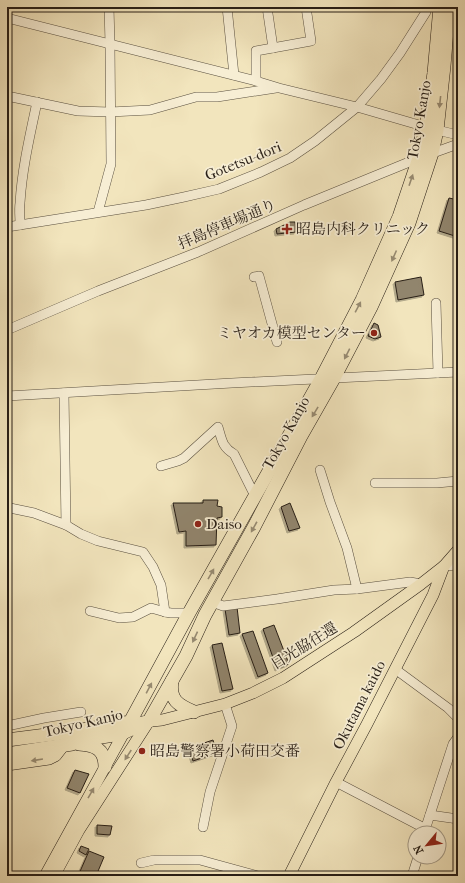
<svg xmlns="http://www.w3.org/2000/svg" width="465" height="883" font-family="'IM FELL French Canon','Noto Serif JP',serif">
  <style>
    .building { fill: #91856d; stroke: #271e16; filter: url(#shadow) }
    .lines { fill: none; stroke-linecap: round; stroke-linejoin: round }
    .minor-casing { stroke: #5a5040; stroke-width: 10 }
    .major-casing { stroke: #271e16; stroke-width: 12 }
    .highway-casing { stroke: #271e16; stroke-width: 14 }
    .minor { stroke: #f7eed4; stroke-width: 9 }
    .major { stroke: #f2e5bd; stroke-width: 11 }
    .highway { stroke: #f2e5bd; stroke-width: 13 }
    .oneway { fill: #978b72 }
    .poi-dot { fill: #8f2418; stroke: #f7eed4; stroke-width: 1.5 }
    .labels { text-anchor: middle; dominant-baseline: central; stroke-width: 3.5; stroke-linejoin: round; paint-order: stroke }
    .street-label { font-size: 15px; fill: #271e16; stroke: #f7eed4 }
    .poi-label { font-size: 15px; fill: #271e16; stroke: #f7eed4; text-anchor: start }
  </style>
  <defs>
    <filter id="shadow"><feDropShadow dx="-2" dy="2" stdDeviation="0" flood-color="#0004"/></filter>
  </defs>
  <rect width="100%" height="100%" fill="#f2e5bd"/>
  <filter id="stains"><feTurbulence type="fractalNoise" baseFrequency=".005" numOctaves="4"/><feColorMatrix values="0 0 0 0 .2 0 0 0 0 .09 0 0 0 0 .02 0 0 0 .5 -.17"/></filter>
  <radialGradient id="worn" r=".72"><stop offset=".6" stop-color="#630" stop-opacity="0"/><stop offset="1" stop-color="#630" stop-opacity=".3"/></radialGradient>
  <g class="building">
    <polygon points="449,198 458,200 458,237 439,231"/>
    <polygon points="290,222 295,222 296,232 277,234 276,229"/>
    <polygon points="421,277 424,295 398,300 395,282"/>
    <polygon points="374,323 378,325 381,337 375,339 368,336"/>
    <polygon points="203,500 218,500 217,506 222,507 222,517 217,518 216,545 186,546 186,531 179,532 173,503 203,503"/>
    <polygon points="290,503 300,528 289,531 281,507"/>
    <polygon points="237,607 240,633 229,635 225,609"/>
    <polygon points="274,625 289,664 277,669 263,629"/>
    <polygon points="253,631 268,673 258,677 242,634"/>
    <polygon points="222,643 233,689 222,691 212,645"/>
    <polygon points="213,740 217,753 193,761 189,748"/>
    <polygon points="75,770 89,774 80,793 67,788"/>
    <polygon points="97,825 112,826 110,835 97,834"/>
    <polygon points="81,846 89,849 86,855 79,851"/>
    <polygon points="89,851 104,857 96,876 78,876"/>
  </g>
  <g class="lines">
    <defs>
      <g id="minor">
        <polyline points="227,7 234,75"/>
        <polyline points="267,7 273,48"/>
        <polyline points="7,18 256,81 279,88 357,107 426,127"/>
        <polyline points="256,81 256,51 311,41 306,7"/>
        <polyline points="7,96 78,111 110,112 150,110 196,97 217,97 276,88"/>
        <polyline points="437,130 458,135"/>
        <polyline points="98,212 111,164 110,44 109,7"/>
        <path d="M20,225C20,217 19,210 20,203C22,169 30,135 37,102"/>
        <polyline points="7,227 146,205 184,197 219,189 261,172 290,158 315,141 357,107 381,79 400,53 426,12"/>
        <polyline points="254,277 259,276 277,342"/>
        <polyline points="436,303 438,373"/>
        <polyline points="7,330 98,291 198,252 304,205 419,158 458,144"/>
        <polyline points="64,393 66,525"/>
        <polyline points="7,396 232,383 458,372"/>
        <path d="M161,466L178,461L184,458L218,427C222,440 222,447 234,454L255,496"/>
        <polyline points="320,470 330,502 347,548 357,589"/>
        <polyline points="375,483 437,483 458,481"/>
        <polyline points="7,508 10,508 34,513 66,525 81,534 98,541 143,552 153,567 161,585 165,612 171,613 189,613"/>
        <polyline points="444,566 458,565"/>
        <polyline points="212,602 223,606 277,599 334,590 357,589 410,582 421,584"/>
        <polyline points="90,611 119,618 133,617 151,608 165,612"/>
        <polyline points="395,669 448,708 458,718"/>
        <polyline points="7,726 44,718 81,712"/>
        <polyline points="336,782 426,829"/>
        <polyline points="430,815 458,819"/>
        <polyline points="203,827 210,792 232,726 225,704"/>
        <polyline points="424,833 453,744 458,737"/>
        <polyline points="141,863 154,860 200,860 258,876"/>
        <polyline points="412,876 418,857"/>
      </g>
      <g id="major">
        <polyline points="142,722 162,720 225,704 253,693 283,678 354,632 421,584 444,566"/>
        <polyline points="45,876 127,727"/>
        <polyline points="54,876 79,830 149,721"/>
        <polyline points="289,876 336,782 367,724 433,595 444,566 458,550"/>
      </g>
      <g id="highway">
        <path d="M172,681C169,700 178,705 194,712"/>
        <polyline points="7,740 70,732 130,722 189,613 321,379 362,300 399,217 419,158 426,127 434,73 440,7"/>
        <path d="M79,744C95,745 105,749 105,767"/>
        <polyline points="7,754 72,744 82,740 114,735 125,732 149,721 186,656 205,615 254,527 301,436 334,378 371,307 409,223 432,153 437,130 444,66 449,7"/>
        <polyline points="7,764 49,758 55,755 62,746"/>
      </g>
    </defs>
    <use href="#minor" class="minor-casing"/>
    <use href="#major" class="major-casing"/>
    <use href="#highway" class="highway-casing"/>
    <use href="#minor" class="minor"/>
    <use href="#major" class="major"/>
    <use href="#highway" class="highway"/>
  </g>
  <defs><path id="oneway-solid" d="M-6-.8H1V-3.2L6.5 0L1 3.2V.8H-6Z"/></defs>
  <g class="oneway">
    <use href="#oneway-solid" transform="translate(440 102) rotate(96)"/>
    <use href="#oneway-solid" transform="translate(411 180) rotate(-71)"/>
    <use href="#oneway-solid" transform="translate(394 256) rotate(114)"/>
    <use href="#oneway-solid" transform="translate(358 307) rotate(-62)"/>
    <use href="#oneway-solid" transform="translate(347 354) rotate(117)"/>
    <use href="#oneway-solid" transform="translate(315 412) rotate(121)"/>
    <use href="#oneway-solid" transform="translate(254 527) rotate(119)"/>
    <use href="#oneway-solid" transform="translate(211 574) rotate(-60)"/>
    <use href="#oneway-solid" transform="translate(195 637) rotate(115)"/>
    <use href="#oneway-solid" transform="translate(149 688) rotate(-62)"/>
    <use href="#oneway-solid" transform="translate(128 755) rotate(123)"/>
    <use href="#oneway-solid" transform="translate(37 760) rotate(171)"/>
    <use href="#oneway-solid" transform="translate(91 793) rotate(-60)"/>
  </g>
  <g class="poi-dot">
    <path d="M285 223h4v4h4v4h-4v4h-4v-4h-4v-4h4z"/>
    <circle cx="374" cy="333" r="4"/>
    <circle cx="198" cy="524" r="4"/>
    <circle cx="142" cy="751" r="4"/>
  </g>
  <g class="labels">
    <g class="street-label">
      <text transform="translate(419 120) rotate(-80)">Tokyo Kanjo</text>
      <text transform="translate(243 161) rotate(-22)">Gotetsu-dori</text>
      <text transform="translate(227 224) rotate(-23)">拝島停車場通り</text>
      <text transform="translate(286 433) rotate(-61)">Tokyo Kanjo</text>
      <text transform="translate(304 646) rotate(-32)">日光脇往還</text>
      <text transform="translate(359 705) rotate(-63)">Okutama kaido</text>
      <text transform="translate(83 723) rotate(-13)">Tokyo Kanjo</text>
    </g>
    <g class="poi-label">
      <text x="296" y="229">昭島内科クリニック</text>
      <text x="366" y="333" text-anchor="end">ミヤオカ模型センター</text>
      <text x="206" y="524">Daiso</text>
      <text x="150" y="751">昭島警察署小荷田交番</text>
    </g>
  </g>
  <rect width="465" height="883" fill="none" stroke="#f2e5bd" stroke-width="24"/>
  <rect x="8" y="8" width="449" height="867" fill="none" stroke="#271e16" stroke-width="2"/>
  <rect x="12" y="12" width="441" height="859" fill="none" stroke="#271e16"/>
  <g transform="translate(427 845) rotate(241)"><circle r="19" fill="#f7eed4" stroke="#a49b88"/>
  <path d="M0-3L7 15L0 10L-7 15Z" fill="#8f2418"/>
  <text y="-6" font-size="11" font-weight="bold" text-anchor="middle" fill="#271e16">N</text>
  </g>
  <rect width="100%" height="100%" filter="url(#stains)"/>
  <rect width="100%" height="100%" fill="url(#worn)"/>
</svg>
